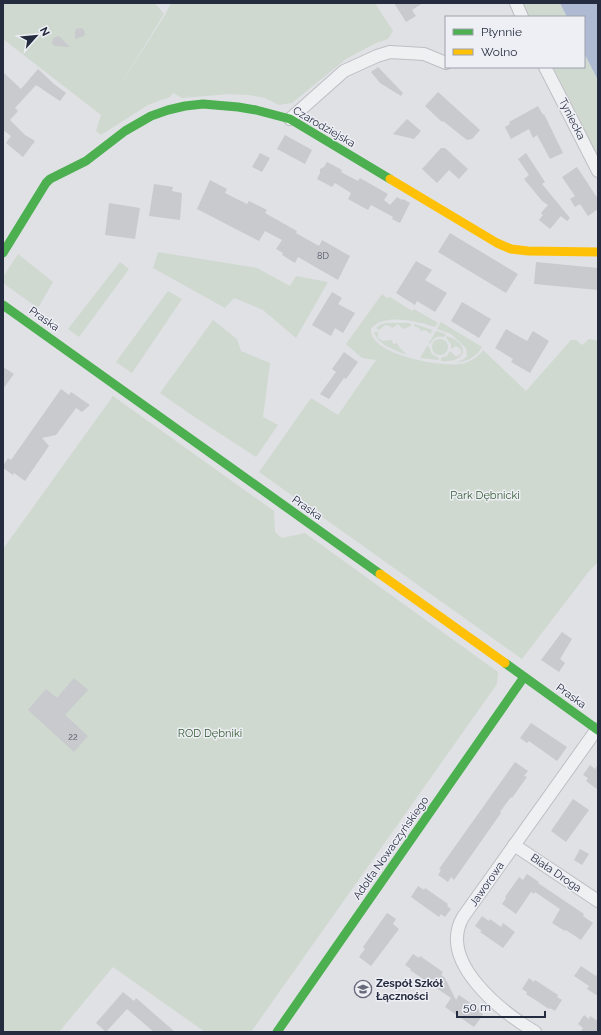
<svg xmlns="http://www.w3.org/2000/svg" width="601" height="1035" font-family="Raleway,sans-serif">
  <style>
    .green { fill: #cfd9d0 }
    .water { fill: #adbad2 }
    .building { fill: #c8cace }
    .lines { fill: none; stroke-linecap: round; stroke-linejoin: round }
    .street-casing { stroke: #bebfc3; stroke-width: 14 }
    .street { stroke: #eff0f2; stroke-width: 12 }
    .fast { stroke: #4caf50; stroke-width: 9 }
    .slow { stroke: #ffc107; stroke-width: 9 }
    .labels { text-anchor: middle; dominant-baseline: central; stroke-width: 3; stroke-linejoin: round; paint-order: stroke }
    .number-label { font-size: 9px; fill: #4f5464 }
    .street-label { font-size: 11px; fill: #262c3f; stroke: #edeff5 }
    .park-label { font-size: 11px; fill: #365b33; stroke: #edeff5 }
    .poi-label { font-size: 11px; font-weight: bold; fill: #262c3f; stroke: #edeff5; text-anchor: start }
  </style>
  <rect width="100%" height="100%" fill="#e0e1e5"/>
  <g class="green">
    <polygon points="3,3 155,3 164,14 119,87 165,15 171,3 375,3 393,31 388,39 376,43 346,59 292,103 279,105 265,98 249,95 230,94 182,98 173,93 170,97 148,105 101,135 96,131 101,115 3,39"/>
    <polygon points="523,3 560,3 567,17 529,17"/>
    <polygon points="584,53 598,80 598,157 553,67 584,67"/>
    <polygon points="158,252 257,268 290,286 296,276 328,282 296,338 263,310 234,298 225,308 153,268"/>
    <polygon points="18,254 53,282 38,308 3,283 3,277"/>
    <polygon points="120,262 129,269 79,337 68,329"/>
    <polygon points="168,291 182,299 132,373 116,362"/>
    <path d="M382,294L387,298L390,297L412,311L414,309L438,323L435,327C419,322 384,312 371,329C369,355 441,367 460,364C468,363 479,357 483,350L526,391L571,340H576L582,345L589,339L598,341V562L590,570L522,659L259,472L311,398L338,415L376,360L362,358L346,344Z"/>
    <polygon points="213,320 237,339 241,351 270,363 263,417 278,425 256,457 193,416 160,393"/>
    <path d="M441,322L482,347C477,356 467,362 457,362L464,359L467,356L466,348L451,334L437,329Z"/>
    <polygon points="387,323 408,323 411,324 411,326 403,329 398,324 392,328 390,326 385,325 379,330 376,328 381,324"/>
    <polygon points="415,324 432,330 431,334 425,330 421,331 419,328 414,326"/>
    <path d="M436,331L446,334L444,337C438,335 433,338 430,344L429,343Z"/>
    <path d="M374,332H378V338L383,341L392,340L393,344L397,343L399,347L407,355C395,350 378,345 374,332Z"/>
    <path d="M447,336C472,345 466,363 441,361V358L447,356L450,351L455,356H458L461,354V349L456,346L451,349V344L446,338Z"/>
    <circle cx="440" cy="347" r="8"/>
    <polygon points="428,345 432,354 439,358 438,360 420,358"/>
    <polygon points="113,396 274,511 275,532 282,538 305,533 498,672 497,684 251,1032 205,1032 113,967 59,1032 3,1032 3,549"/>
  </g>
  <polygon class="water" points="560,3 598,3 598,80 584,53 584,17 567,17"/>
  <g class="building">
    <polygon points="394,3 423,3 412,10 416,16 406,22"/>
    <polygon points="81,28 84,30 85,34 84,36 75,39 75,32 76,29"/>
    <polygon points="58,36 60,37 70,47 55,46 52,44 53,38"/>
    <polygon points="378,67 403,93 401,96 380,83 371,72"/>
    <polygon points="38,69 54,84 66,93 60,101 36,85 15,108 18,111 10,120 25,135 35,141 23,157 6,143 11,136 3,130 3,72 21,89"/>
    <polygon points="438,92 480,130 472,139 467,140 443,121 442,122 425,106"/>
    <polygon points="538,106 543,115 544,114 563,153 550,159 537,135 533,138 529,129 511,139 505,127 510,124 509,122"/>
    <polygon points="407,119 421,131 414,139 393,134"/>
    <polygon points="285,135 312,150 305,164 277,149"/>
    <polygon points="441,148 445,148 468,169 459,179 449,170 437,183 422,169"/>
    <polygon points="260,153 270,158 262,172 252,167"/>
    <polygon points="526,153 545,182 542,184 570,218 567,221 561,216 550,229 539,220 543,215 541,213 548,205 542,201 524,179 529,175 518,159"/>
    <polygon points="327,162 342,170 341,172 358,181 360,178 388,194 384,200 390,205 397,197 402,200 403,199 410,203 400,223 392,219 393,217 371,205 368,210 348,199 351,193 335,183 332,187 317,179 320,173 320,169 324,167"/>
    <polygon points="577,167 598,199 598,209 588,216 580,204 575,207 570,199 575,196 562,177"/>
    <polygon points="210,180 227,189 225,193 247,204 249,201 267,210 265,213 297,231 296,233 319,246 322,240 350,256 338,280 298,257 295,263 282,255 283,253 276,249 282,240 265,231 259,241 197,209"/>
    <polygon points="154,184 173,187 172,191 182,193 180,220 149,216"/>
    <polygon points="109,203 140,208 135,239 105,235"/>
    <polygon points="450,233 518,274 506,293 438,252"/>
    <polygon points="416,261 432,270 425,280 447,293 435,312 417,301 415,305 396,293"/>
    <polygon points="536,262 598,268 598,290 534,284"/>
    <polygon points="332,292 342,298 338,304 355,313 343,333 335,328 331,336 312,325"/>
    <polygon points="462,302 491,319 479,338 451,321"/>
    <polygon points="506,329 527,341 533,331 549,341 530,373 511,362 513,359 495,348"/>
    <polygon points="344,352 358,362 346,379 344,378 329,399 320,394 336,372 332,369"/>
    <polygon points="3,367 14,374 3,389"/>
    <polygon points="61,389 69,395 71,392 90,405 82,412 76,408 56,435 42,438 49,446 25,481 14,473 13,475 3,468 3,466 8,458 11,460"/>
    <polygon points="562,632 572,639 560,659 565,663 559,672 541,660"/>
    <polygon points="74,678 88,690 65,715 88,736 74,752 28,710 46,689 57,698"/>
    <polygon points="531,723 567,747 557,761 529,741 527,743 520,738"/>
    <polygon points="515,762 528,771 524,776 527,777 512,798 511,797 500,812 501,813 454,880 451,877 448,882 438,875 441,870 439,869"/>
    <polygon points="598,764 598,790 586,781 588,778 583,775 590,765 595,769"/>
    <polygon points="573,799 589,810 566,842 551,831"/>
    <polygon points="580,849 589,854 582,865 574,860"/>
    <polygon points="527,874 539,882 538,883 584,914 583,916 593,923 581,940 566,930 565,931 552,923 560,909 535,892 534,894 531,892 516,914 502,904 506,898 505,897 519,877 523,880"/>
    <polygon points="418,886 424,890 425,888 448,904 447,906 451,909 445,917 441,914 439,917 411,897"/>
    <polygon points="387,913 396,919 393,924 399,929 371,966 359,957 365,949 363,947"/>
    <polygon points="482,916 489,921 490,919 501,927 503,923 515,932 503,948 480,932 482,931 475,926"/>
    <polygon points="413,954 419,958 420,956 443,972 441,975 445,978 456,1000 459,995 479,1009 483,1015 474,1027 445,1007 451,998 410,970 411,969 405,965"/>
    <polygon points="581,966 596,976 598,973 598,996 587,989 589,986 574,976"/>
    <polygon points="529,978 534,982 535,980 558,995 557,997 562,1000 555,1011 550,1008 549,1009 526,994 527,992 522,989"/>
    <polygon points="123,992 134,1001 136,998 175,1032 154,1032 127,1009 106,1032 96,1023"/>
    <polygon points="584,1015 589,1019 590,1016 598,1021 598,1032 580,1032 583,1028 578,1024"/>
  </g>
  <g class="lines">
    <defs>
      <g id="street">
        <polyline points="516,3 522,17"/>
        <polyline points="545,67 598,171"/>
        <polyline points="290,119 344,71 377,56 390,52 424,54 446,63"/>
        <polyline points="514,845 598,901"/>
        <path d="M535,1032C502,1012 437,962 463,917L597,729"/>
      </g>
    </defs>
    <use href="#street" class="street-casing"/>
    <use href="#street" class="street"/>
    <g class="fast">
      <polyline points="3,253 46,183 50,179 86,161 125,131 151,116 168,110 185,106 203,104 238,107 256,110 290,119 390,179"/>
      <polyline points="3,305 380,574"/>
      <polyline points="505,663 598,730"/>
      <polyline points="277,1032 524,677"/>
    </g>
    <g class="slow">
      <polyline points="390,179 497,243 511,249 528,251 598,252"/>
      <polyline points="380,574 505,663"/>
    </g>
  </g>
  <defs>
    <symbol id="school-ring" viewBox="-11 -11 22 22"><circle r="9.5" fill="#edeff5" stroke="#676b79" stroke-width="1.5"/><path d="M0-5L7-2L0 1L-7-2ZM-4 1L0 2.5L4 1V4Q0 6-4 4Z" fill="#676b79"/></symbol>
  </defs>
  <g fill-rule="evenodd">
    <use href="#school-ring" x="353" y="979" width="20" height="20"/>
  </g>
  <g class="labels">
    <g class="number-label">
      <text x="323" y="256">8D</text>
      <text x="73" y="737">22</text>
    </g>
    <g class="street-label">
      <text transform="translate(572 119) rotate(63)">Tyniecka</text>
      <text transform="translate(324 127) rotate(30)">Czarodziejska</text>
      <text transform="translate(44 319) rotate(35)">Praska</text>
      <text transform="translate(307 508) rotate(35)">Praska</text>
      <text transform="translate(571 696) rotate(36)">Praska</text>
      <text transform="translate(391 848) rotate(-55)">Adolfa Nowaczyńskiego</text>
      <text transform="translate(556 873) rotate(34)">Biała Droga</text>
      <text transform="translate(487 884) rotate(-55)">Jaworowa</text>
    </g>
    <g class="park-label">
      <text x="485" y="495">Park Dębnicki</text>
      <text x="210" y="733">ROD Dębniki</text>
    </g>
    <g class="poi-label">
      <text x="376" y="983">Zespół Szkół<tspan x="376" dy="13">Łączności</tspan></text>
    </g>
  </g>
  <rect width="601" height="1035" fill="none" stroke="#262c3f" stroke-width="8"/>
  <rect x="445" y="16" width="140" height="52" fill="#edeff5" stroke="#9da1ac"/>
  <rect x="453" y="29" width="20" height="6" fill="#4caf50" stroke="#9da1ac"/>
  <text x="481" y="36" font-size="12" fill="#262c3f">Płynnie</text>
  <rect x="453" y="49" width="20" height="6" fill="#ffc107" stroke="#9da1ac"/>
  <text x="481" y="56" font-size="12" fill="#262c3f">Wolno</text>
  <g transform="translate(36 36) rotate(63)" stroke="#edeff5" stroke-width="3" paint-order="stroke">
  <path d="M0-3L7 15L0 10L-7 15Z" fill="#262c3f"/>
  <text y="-6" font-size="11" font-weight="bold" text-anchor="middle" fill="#262c3f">N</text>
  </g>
  <path d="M457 1011v6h88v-6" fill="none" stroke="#262c3f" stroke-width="2"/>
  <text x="463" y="1011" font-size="12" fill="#262c3f" stroke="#edeff5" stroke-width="3" paint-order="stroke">50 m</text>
</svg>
